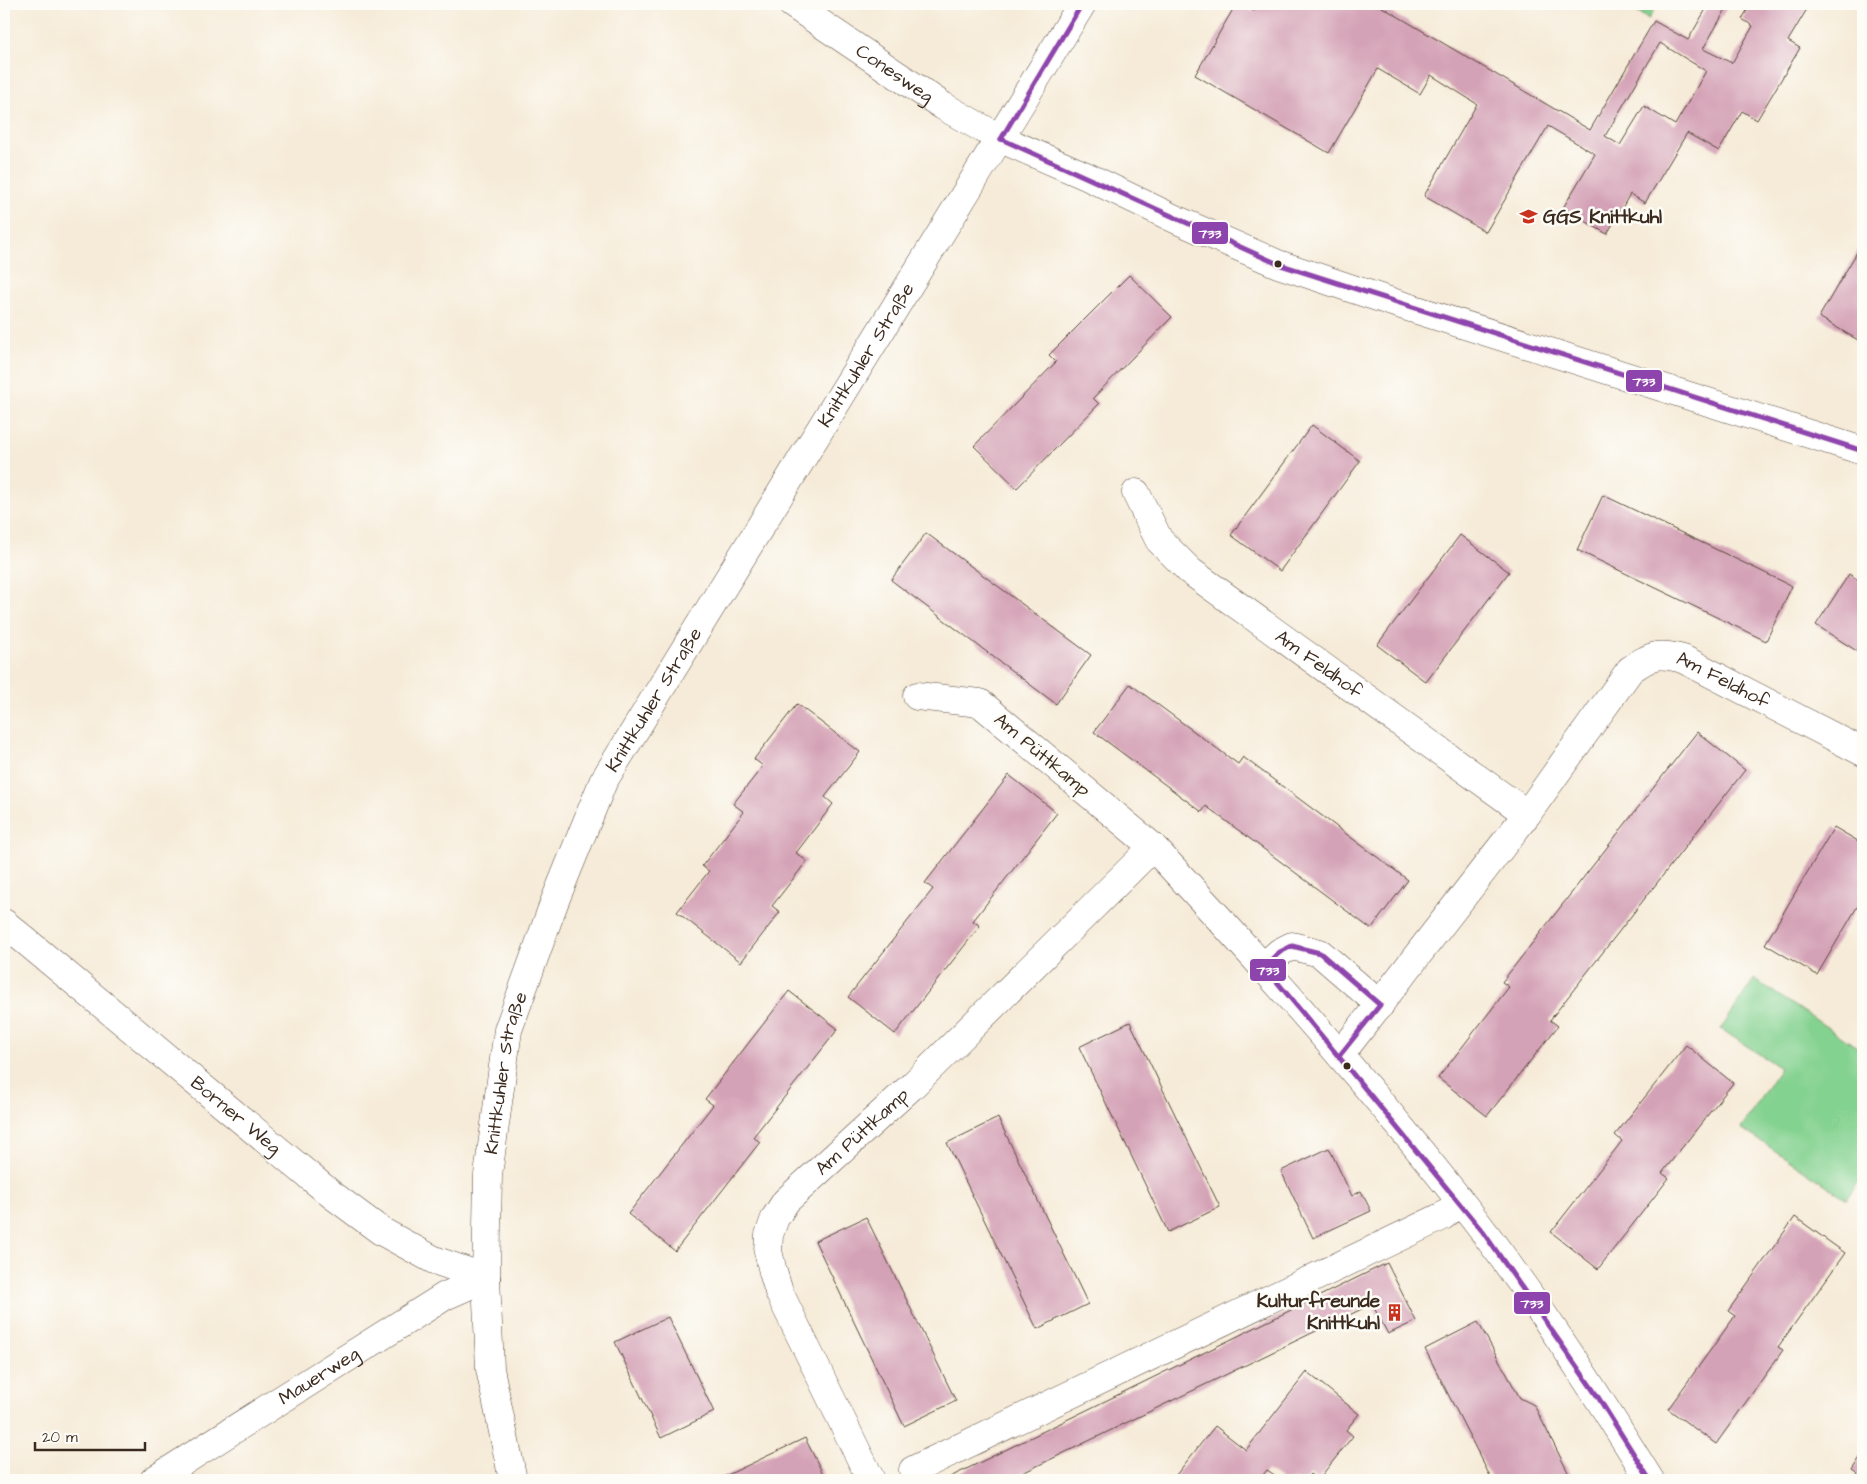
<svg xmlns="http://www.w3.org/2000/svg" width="1867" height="1484" font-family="'Architects Daughter',sans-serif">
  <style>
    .green { fill: #84d290; stroke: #607e57 }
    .building { fill: #d4a2b6; fill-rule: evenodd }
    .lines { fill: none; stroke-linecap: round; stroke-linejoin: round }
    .minor-casing { stroke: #57473a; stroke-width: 29 }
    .minor { stroke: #fff; stroke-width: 28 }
    .bus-1-casing { stroke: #fdfcf7; stroke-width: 9 }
    .bus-1 { stroke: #8e44ad; stroke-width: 5 }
    .bus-dot { fill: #3b2a1e; stroke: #fdfcf7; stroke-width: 2 }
    .labels { text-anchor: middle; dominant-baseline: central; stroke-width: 5; stroke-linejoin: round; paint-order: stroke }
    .street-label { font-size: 19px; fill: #3b2a1e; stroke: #fdfcf7 }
    .poi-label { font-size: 19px; font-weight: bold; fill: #3b2a1e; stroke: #fdfcf7; text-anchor: start }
    .line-badge { stroke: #fdfcf7; stroke-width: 2 }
    .badge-label { font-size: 14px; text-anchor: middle; font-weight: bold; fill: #fff }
  </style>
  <rect width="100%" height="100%" fill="#fdfcf7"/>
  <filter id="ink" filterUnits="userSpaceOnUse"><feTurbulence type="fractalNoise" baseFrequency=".02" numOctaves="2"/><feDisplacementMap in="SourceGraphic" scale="10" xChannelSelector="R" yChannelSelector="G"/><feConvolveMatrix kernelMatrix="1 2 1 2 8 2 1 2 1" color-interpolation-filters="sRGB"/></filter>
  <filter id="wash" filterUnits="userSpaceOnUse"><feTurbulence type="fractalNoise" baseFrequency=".0096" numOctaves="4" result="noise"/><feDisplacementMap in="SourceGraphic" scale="20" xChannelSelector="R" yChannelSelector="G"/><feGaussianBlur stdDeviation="1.12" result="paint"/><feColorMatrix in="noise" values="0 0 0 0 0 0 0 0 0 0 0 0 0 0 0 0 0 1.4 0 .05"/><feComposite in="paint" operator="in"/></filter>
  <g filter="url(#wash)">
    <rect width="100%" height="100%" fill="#f6ebd8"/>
    <g class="green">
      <polygon points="1622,4 1657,4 1649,19"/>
      <polygon points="1754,979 1863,1051 1863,1175 1847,1199 1741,1128 1780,1068 1721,1029"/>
    </g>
    <g id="blocks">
      <g class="building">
        <path d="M1236,4L1254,11L1259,4H1377L1590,130L1654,21L1688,40L1709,4H1729L1703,49L1732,63L1753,26L1742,19L1751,4H1810L1788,41L1800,48L1757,120L1742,111L1719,151L1687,133L1645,203L1630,194L1607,234L1563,208L1595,154L1548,126L1486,232L1424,196L1477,104L1431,75L1420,94L1378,69L1329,153L1195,75ZM1660,43L1706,71L1675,125L1644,106L1620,145L1605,136Z"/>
        <polygon points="1863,242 1863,343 1819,317"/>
        <polygon points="1129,275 1172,317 1093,398 1099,404 1017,488 974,446 1056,362 1049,355"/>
        <polygon points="1312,425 1360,461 1280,571 1231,535"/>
        <polygon points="1603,495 1792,586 1766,641 1577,550"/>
        <polygon points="926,533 1091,655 1056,704 891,580"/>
        <polygon points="1460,535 1509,572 1426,682 1377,645"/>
        <polygon points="1849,574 1863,583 1863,655 1816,625"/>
        <polygon points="1130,684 1238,764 1243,757 1408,880 1371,929 1206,806 1202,812 1094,732"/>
        <polygon points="797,704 860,752 825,797 833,804 796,853 807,861 772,906 780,912 741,962 677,912 709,871 702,866 744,812 733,804 763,766 754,759"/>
        <polygon points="1697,732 1745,770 1550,1020 1558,1026 1487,1116 1438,1078 1509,987 1502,982"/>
        <polygon points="1009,775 1057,813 973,921 980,926 895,1034 848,997 933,889 925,883"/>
        <polygon points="1834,827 1863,844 1863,897 1817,975 1765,944"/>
        <polygon points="789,991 838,1029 753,1137 760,1142 675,1251 628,1214 713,1105 705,1099"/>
        <polygon points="1130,1022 1220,1207 1168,1232 1079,1047"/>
        <polygon points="1686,1045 1733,1083 1662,1173 1669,1178 1598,1269 1551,1232 1622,1141 1615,1135"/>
        <polygon points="998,1118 1088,1304 1037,1329 947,1143"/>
        <polygon points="1329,1148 1352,1196 1361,1191 1371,1211 1313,1238 1281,1171"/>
        <polygon points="866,1217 956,1401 904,1426 815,1241"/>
        <polygon points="1795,1217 1845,1253 1778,1347 1783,1350 1716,1444 1668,1409 1735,1316 1728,1311"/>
        <polygon points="1387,1263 1416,1321 1388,1334 1372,1304 1008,1480 944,1480"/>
        <polygon points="668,1317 714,1412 661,1438 615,1342"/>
        <polygon points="1478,1322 1520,1398 1534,1405 1572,1480 1492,1480 1425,1349"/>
        <polygon points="1307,1372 1359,1414 1346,1430 1353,1436 1318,1480 1310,1474 1305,1480 1282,1480 1267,1470 1259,1480 1172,1480 1215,1426 1246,1450"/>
        <polygon points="805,1438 826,1480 717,1480"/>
        <polygon points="1863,1453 1863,1480 1854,1480 1858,1474 1852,1470"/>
      </g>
    </g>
  </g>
  <g filter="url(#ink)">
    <use href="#blocks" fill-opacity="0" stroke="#57473a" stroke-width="1"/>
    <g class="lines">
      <defs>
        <g id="minor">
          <path id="s1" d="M792,4L943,106L1001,139L1086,176L1175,219L1278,264L1395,303L1863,451"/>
          <path id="s2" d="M1136,493L1159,540L1190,571L1527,814"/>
          <path d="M1153,847C1260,961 1364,1079 1461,1202C1530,1290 1591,1385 1650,1480"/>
          <path id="s3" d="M4,923L331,1194L381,1231L434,1260L486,1278"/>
          <polyline points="1264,966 1280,952 1292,946 1320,953 1380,1005"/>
          <path id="s4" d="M1340,1055L1527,814L1630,670C1652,655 1657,652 1683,659L1863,752"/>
          <polyline points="913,1470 1443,1216 1460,1202"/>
          <path id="s5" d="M154,1480L445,1296L486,1278"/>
          <path id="s6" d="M513,1480L490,1369L486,1278L488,1175L508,1030L554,903L603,782L1082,4"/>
          <path id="s7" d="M871,1480L779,1292L773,1272L768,1251L769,1235L775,1218L786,1201L913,1085L1153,847L980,703L917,696"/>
        </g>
      </defs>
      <use href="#minor" class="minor-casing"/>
      <use href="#minor" class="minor"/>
      <defs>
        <g id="bus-1">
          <polyline points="1001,139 1278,264 1863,451"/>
          <polyline points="1001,139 1082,4"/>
          <polyline points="1340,1055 1380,1005 1320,953 1292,946 1280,952 1264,966 1483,1232 1598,1397 1650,1480"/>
        </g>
      </defs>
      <use href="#bus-1" class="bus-1-casing"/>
      <use href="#bus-1" class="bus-1"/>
    </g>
  </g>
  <defs>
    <symbol id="school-bare" viewBox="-9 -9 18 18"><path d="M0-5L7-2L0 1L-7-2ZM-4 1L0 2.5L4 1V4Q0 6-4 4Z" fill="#c8321e" stroke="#fdfcf7" stroke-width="2.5" paint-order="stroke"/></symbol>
    <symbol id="building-bare" viewBox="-9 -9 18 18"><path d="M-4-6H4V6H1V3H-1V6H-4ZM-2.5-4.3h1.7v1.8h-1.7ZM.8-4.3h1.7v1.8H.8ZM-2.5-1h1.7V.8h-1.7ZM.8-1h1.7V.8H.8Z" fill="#c8321e" stroke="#fdfcf7" stroke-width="2.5" paint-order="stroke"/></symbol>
  </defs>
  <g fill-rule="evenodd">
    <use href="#school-bare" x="1516" y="204" width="25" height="25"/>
    <use href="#building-bare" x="1382" y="1300" width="25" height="25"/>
  </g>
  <g class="bus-dot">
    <circle cx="1278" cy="264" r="4.5"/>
    <circle cx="1347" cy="1066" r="4.5"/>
  </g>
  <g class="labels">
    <g class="street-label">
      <text stroke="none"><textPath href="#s1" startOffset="124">Conesweg</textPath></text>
      <text stroke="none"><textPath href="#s6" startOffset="1221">Knittkuhler Straße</textPath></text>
      <text stroke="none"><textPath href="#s2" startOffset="255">Am Feldhof</textPath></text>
      <text stroke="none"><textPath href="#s4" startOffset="584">Am Feldhof</textPath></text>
      <text stroke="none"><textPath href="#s6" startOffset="816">Knittkuhler Straße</textPath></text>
      <text transform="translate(1042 755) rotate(40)">Am Püttkamp</text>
      <text stroke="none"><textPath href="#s6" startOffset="411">Knittkuhler Straße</textPath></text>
      <text stroke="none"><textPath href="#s3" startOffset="301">Borner Weg</textPath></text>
      <text stroke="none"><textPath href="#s7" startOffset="409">Am Püttkamp</textPath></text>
      <text stroke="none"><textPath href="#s5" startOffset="195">Mauerweg</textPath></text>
    </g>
    <g class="poi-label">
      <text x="1543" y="217">GGS Knittkuhl</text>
      <text x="1380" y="1301" text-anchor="end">Kulturfreunde<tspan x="1380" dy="22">Knittkuhl</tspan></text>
    </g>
  </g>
  <g class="line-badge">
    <rect x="1191" y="221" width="38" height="24" rx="5" fill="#8e44ad"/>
    <rect x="1625" y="369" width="38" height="24" rx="5" fill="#8e44ad"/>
    <rect x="1249" y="958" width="38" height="24" rx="5" fill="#8e44ad"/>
    <rect x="1513" y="1291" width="38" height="24" rx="5" fill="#8e44ad"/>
  </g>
  <g class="badge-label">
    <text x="1210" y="238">733</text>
    <text x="1644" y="386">733</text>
    <text x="1268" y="975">733</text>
    <text x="1532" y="1308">733</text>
  </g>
  <rect width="1867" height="1484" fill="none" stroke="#fdfcf7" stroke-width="20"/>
  <path d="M35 1442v8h110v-8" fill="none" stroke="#3b2a1e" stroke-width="2.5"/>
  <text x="42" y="1442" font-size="15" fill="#3b2a1e" stroke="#fdfcf7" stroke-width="4" paint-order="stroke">20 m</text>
</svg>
